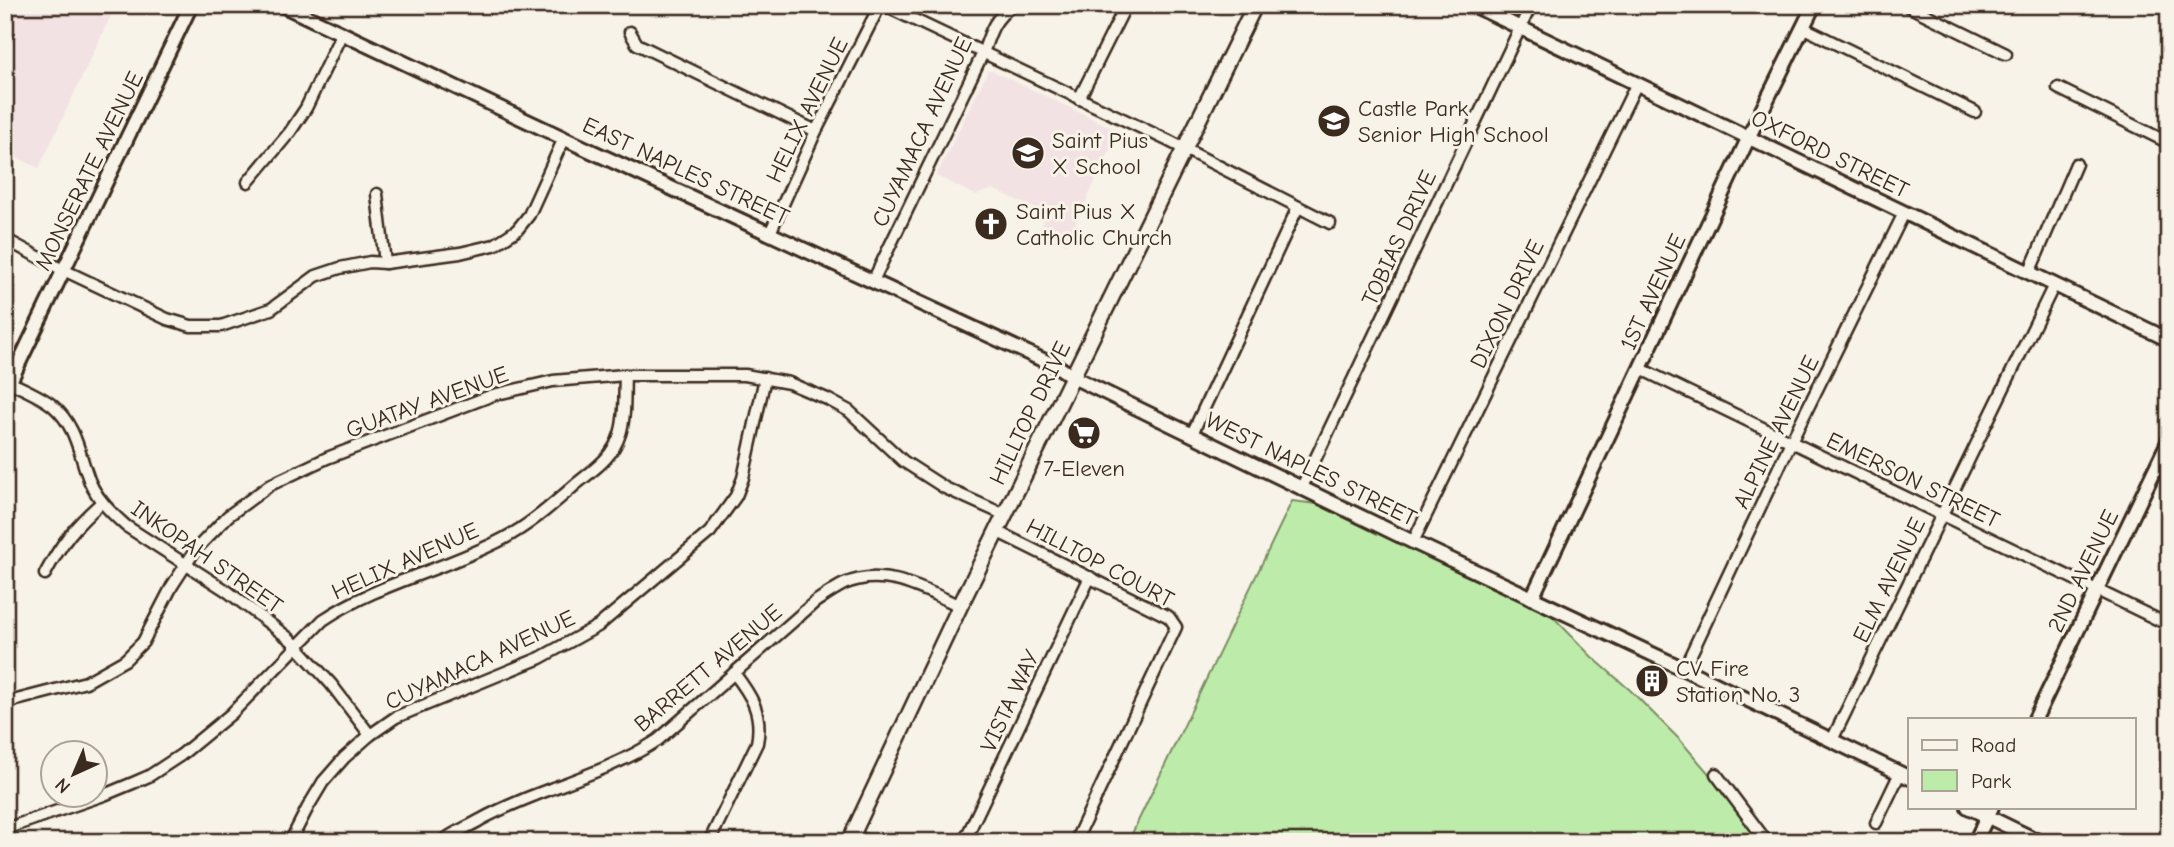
<svg xmlns="http://www.w3.org/2000/svg" width="2174" height="847" font-family="'Comic Neue',sans-serif">
  <style>
    .built { fill: #f3e2e4 }
    .green { fill: #bdecaa; stroke: #7c8b64; stroke-width: 2 }
    .lines { fill: none; stroke-linecap: round; stroke-linejoin: round }
    .minor-casing { stroke: #3b2a1e; stroke-width: 15 }
    .tertiary-casing { stroke: #3b2a1e; stroke-width: 18 }
    .secondary-casing { stroke: #3b2a1e; stroke-width: 19 }
    .minor { stroke: #f7f3e8; stroke-width: 10 }
    .tertiary { stroke: #f7f3e8; stroke-width: 12 }
    .secondary { stroke: #f7f3e8; stroke-width: 14 }
    .labels { text-anchor: middle; dominant-baseline: central; stroke-width: 6; stroke-linejoin: round; paint-order: stroke }
    .poi-label { font-size: 23px; fill: #3b2a1e; stroke: #f7f3e8; text-anchor: start }
    .street-label { font-size: 23px; fill: #3b2a1e; stroke: #f7f3e8 }
  </style>
  <rect width="100%" height="100%" fill="#f7f3e8"/>
  <filter id="ink" filterUnits="userSpaceOnUse"><feTurbulence type="fractalNoise" baseFrequency=".0143" numOctaves="2"/><feDisplacementMap in="SourceGraphic" scale="14" xChannelSelector="R" yChannelSelector="G"/><feConvolveMatrix kernelMatrix="1 2 1 2 8 2 1 2 1" color-interpolation-filters="sRGB"/></filter>
  <g filter="url(#ink)">
    <g class="built">
      <polygon points="5,5 116,5 39,168 5,152"/>
      <polygon points="988,71 993,71 1119,131 1066,244 1039,231 1047,214 993,189 976,195 936,176"/>
    </g>
    <polygon class="green" points="1292,501 1351,508 1532,595 1591,656 1630,690 1680,740 1729,797 1763,842 1128,842"/>
    <g class="lines">
      <defs>
        <g id="minor">
          <polyline points="883,5 1169,141 1330,223"/>
          <polyline points="1906,5 2006,54"/>
          <polyline points="1804,28 1975,112"/>
          <polyline points="630,32 637,44 816,131"/>
          <polyline points="2169,32 2167,46 2169,50"/>
          <polyline points="2058,88 2169,143"/>
          <polyline points="1079,99 1126,5"/>
          <polyline points="248,182 290,132 306,108 342,33"/>
          <polyline points="377,194 385,263"/>
          <polyline points="770,233 816,131 880,5"/>
          <polyline points="5,239 53,265 167,319 191,326 221,326 271,309 316,276 340,268 370,262 385,263 460,253 494,245 517,230 529,215 564,138"/>
          <polyline points="2029,273 2076,164"/>
          <path d="M873,281L983,53C991,30 993,21 1012,5"/>
          <polyline points="1641,369 2169,625"/>
          <path d="M5,380C21,388 40,395 53,406C75,425 78,449 87,474C93,495 110,512 126,526L227,591L291,640L331,684L370,735"/>
          <polyline points="1192,434 1298,207"/>
          <polyline points="1302,487 1531,5"/>
          <polyline points="998,532 1169,617 1176,627 1075,842"/>
          <polyline points="1413,542 1637,83"/>
          <path d="M45,574C62,542 75,526 102,502"/>
          <polyline points="1684,669 1788,448 1904,213"/>
          <polyline points="5,703 86,682 125,660 143,642 172,586 196,549 228,516 270,485 327,458 493,395 553,381 625,375 745,375 789,383 827,399 849,411 903,461 945,488 1005,515"/>
          <polyline points="1832,740 2054,285"/>
          <polyline points="1716,774 1767,842"/>
          <polyline points="1876,823 1900,773"/>
          <path d="M5,829L104,795L133,783L149,776L181,755L231,714L323,620C378,583 444,570 503,539C530,525 552,505 575,485C594,469 612,459 620,434C626,416 624,394 625,375"/>
          <polyline points="852,834 869,842"/>
          <polyline points="290,842 308,807 323,782 344,758 370,735 396,717 540,658 598,626 710,532 736,496 743,478 765,378"/>
          <path d="M442,842C453,832 467,828 480,820C536,789 603,776 658,740L815,602C824,596 834,589 844,584C885,566 924,590 960,606"/>
          <path d="M709,842L757,743C763,713 751,695 734,673"/>
          <polyline points="964,842 1090,577"/>
          <polyline points="2163,842 2169,830"/>
        </g>
        <g id="tertiary">
          <polyline points="282,5 578,145 1060,368 1073,377 1413,542 1684,669 1910,778"/>
          <polyline points="1473,5 2169,340"/>
          <polyline points="5,392 191,5"/>
          <polyline points="1532,598 1755,124 1814,5"/>
          <polyline points="2035,719 2169,440"/>
          <polyline points="1968,807 2040,842"/>
          <polyline points="1975,842 1992,807"/>
        </g>
        <polyline id="secondary" points="849,842 960,606 1255,5"/>
      </defs>
      <use href="#minor" class="minor-casing"/>
      <use href="#tertiary" class="tertiary-casing"/>
      <use href="#secondary" class="secondary-casing"/>
      <use href="#minor" class="minor"/>
      <use href="#tertiary" class="tertiary"/>
      <use href="#secondary" class="secondary"/>
    </g>
  </g>
  <defs>
    <symbol id="school-disc" viewBox="-11 -11 22 22"><circle r="9.5" fill="#3b2a1e" stroke="#f7f3e8"/><path d="M0-5L7-2L0 1L-7-2ZM-4 1L0 2.5L4 1V4Q0 6-4 4Z" fill="#fff"/></symbol>
    <symbol id="church-disc" viewBox="-11 -11 22 22"><circle r="9.5" fill="#3b2a1e" stroke="#f7f3e8"/><path d="M-1.2-6h2.4v3.5h3.3v2.4h-3.3V6h-2.4V-.1h-3.3v-2.4h3.3Z" fill="#fff"/></symbol>
    <symbol id="supermarket-disc" viewBox="-11 -11 22 22"><circle r="9.5" fill="#3b2a1e" stroke="#f7f3e8"/><path d="M-6-5.5h2.5l.6 2H6L4.5 2H-2.5L-4.4-4H-6ZM-1.5 3.2a1.3 1.3 0 1 0 .1 0ZM3 3.2a1.3 1.3 0 1 0 .1 0Z" fill="#fff"/></symbol>
    <symbol id="building-disc" viewBox="-11 -11 22 22"><circle r="9.5" fill="#3b2a1e" stroke="#f7f3e8"/><path d="M-4-6H4V6H1V3H-1V6H-4ZM-2.5-4.3h1.7v1.8h-1.7ZM.8-4.3h1.7v1.8H.8ZM-2.5-1h1.7V.8h-1.7ZM.8-1h1.7V.8H.8Z" fill="#fff"/></symbol>
  </defs>
  <g fill-rule="evenodd">
    <use href="#school-disc" x="1315" y="102" width="38" height="38"/>
    <use href="#school-disc" x="1009" y="134" width="38" height="38"/>
    <use href="#church-disc" x="972" y="205" width="38" height="38"/>
    <use href="#supermarket-disc" x="1065" y="414" width="38" height="38"/>
    <use href="#building-disc" x="1633" y="662" width="38" height="38"/>
  </g>
  <g class="labels">
    <g class="poi-label">
      <text x="1358" y="108">Castle Park<tspan x="1358" dy="26">Senior High School</tspan></text>
      <text x="1052" y="140">Saint Pius<tspan x="1052" dy="26">X School</tspan></text>
      <text x="1016" y="211">Saint Pius X<tspan x="1016" dy="26">Catholic Church</tspan></text>
      <text x="1084" y="468" text-anchor="middle">7-Eleven</text>
      <text x="1676" y="668">CV Fire<tspan x="1676" dy="26">Station No. 3</tspan></text>
    </g>
    <g class="street-label">
      <text transform="translate(807 110) rotate(-64)">HELIX AVENUE</text>
      <text transform="translate(922 132) rotate(-65)">CUYAMACA AVENUE</text>
      <text transform="translate(1830 154) rotate(26)">OXFORD STREET</text>
      <text transform="translate(89 171) rotate(-64)">MONSERATE AVENUE</text>
      <text transform="translate(686 171) rotate(25)">EAST NAPLES STREET</text>
      <text transform="translate(1399 238) rotate(-65)">TOBIAS DRIVE</text>
      <text transform="translate(1653 292) rotate(-65)">1ST AVENUE</text>
      <text transform="translate(1507 304) rotate(-64)">DIXON DRIVE</text>
      <text transform="translate(427 402) rotate(-20)">GUATAY AVENUE</text>
      <text transform="translate(1030 413) rotate(-64)">HILLTOP DRIVE</text>
      <text transform="translate(1776 432) rotate(-64)">ALPINE AVENUE</text>
      <text transform="translate(1311 469) rotate(26)">WEST NAPLES STREET</text>
      <text transform="translate(1913 480) rotate(26)">EMERSON STREET</text>
      <text transform="translate(207 557) rotate(35)">INKOPAH STREET</text>
      <text transform="translate(405 561) rotate(-24)">HELIX AVENUE</text>
      <text transform="translate(1100 563) rotate(28)">HILLTOP COURT</text>
      <text transform="translate(2083 571) rotate(-64)">2ND AVENUE</text>
      <text transform="translate(1889 580) rotate(-64)">ELM AVENUE</text>
      <text transform="translate(480 660) rotate(-25)">CUYAMACA AVENUE</text>
      <text transform="translate(708 668) rotate(-40)">BARRETT AVENUE</text>
      <text transform="translate(1010 701) rotate(-65)">VISTA WAY</text>
    </g>
  </g>
  <rect width="2174" height="847" fill="none" stroke="#f7f3e8" stroke-width="28"/>
  <rect x="14" y="14" width="2146" height="819" fill="none" stroke="#3b2a1e" stroke-width="2.5" filter="url(#ink)"/>
  <rect x="1908" y="718" width="228" height="91" fill="#f7f3e8" stroke="#aca397" stroke-width="2"/>
  <rect x="1922" y="740" width="35" height="10" fill="#f7f3e8" stroke="#aca397" stroke-width="2"/>
  <text x="1971" y="752" font-size="21" fill="#3b2a1e">Road</text>
  <rect x="1922" y="770" width="35" height="21" fill="#bdecaa" stroke="#aca397" stroke-width="2"/>
  <text x="1971" y="788" font-size="21" fill="#3b2a1e">Park</text>
  <g transform="translate(74 774) rotate(224)"><circle r="33" fill="#f7f3e8" stroke="#aca397" stroke-width="2"/>
  <path d="M0-5L12 26L0 18L-12 26Z" fill="#3b2a1e"/>
  <text y="-10" font-size="19" font-weight="bold" text-anchor="middle" fill="#3b2a1e">N</text>
  </g>
</svg>
